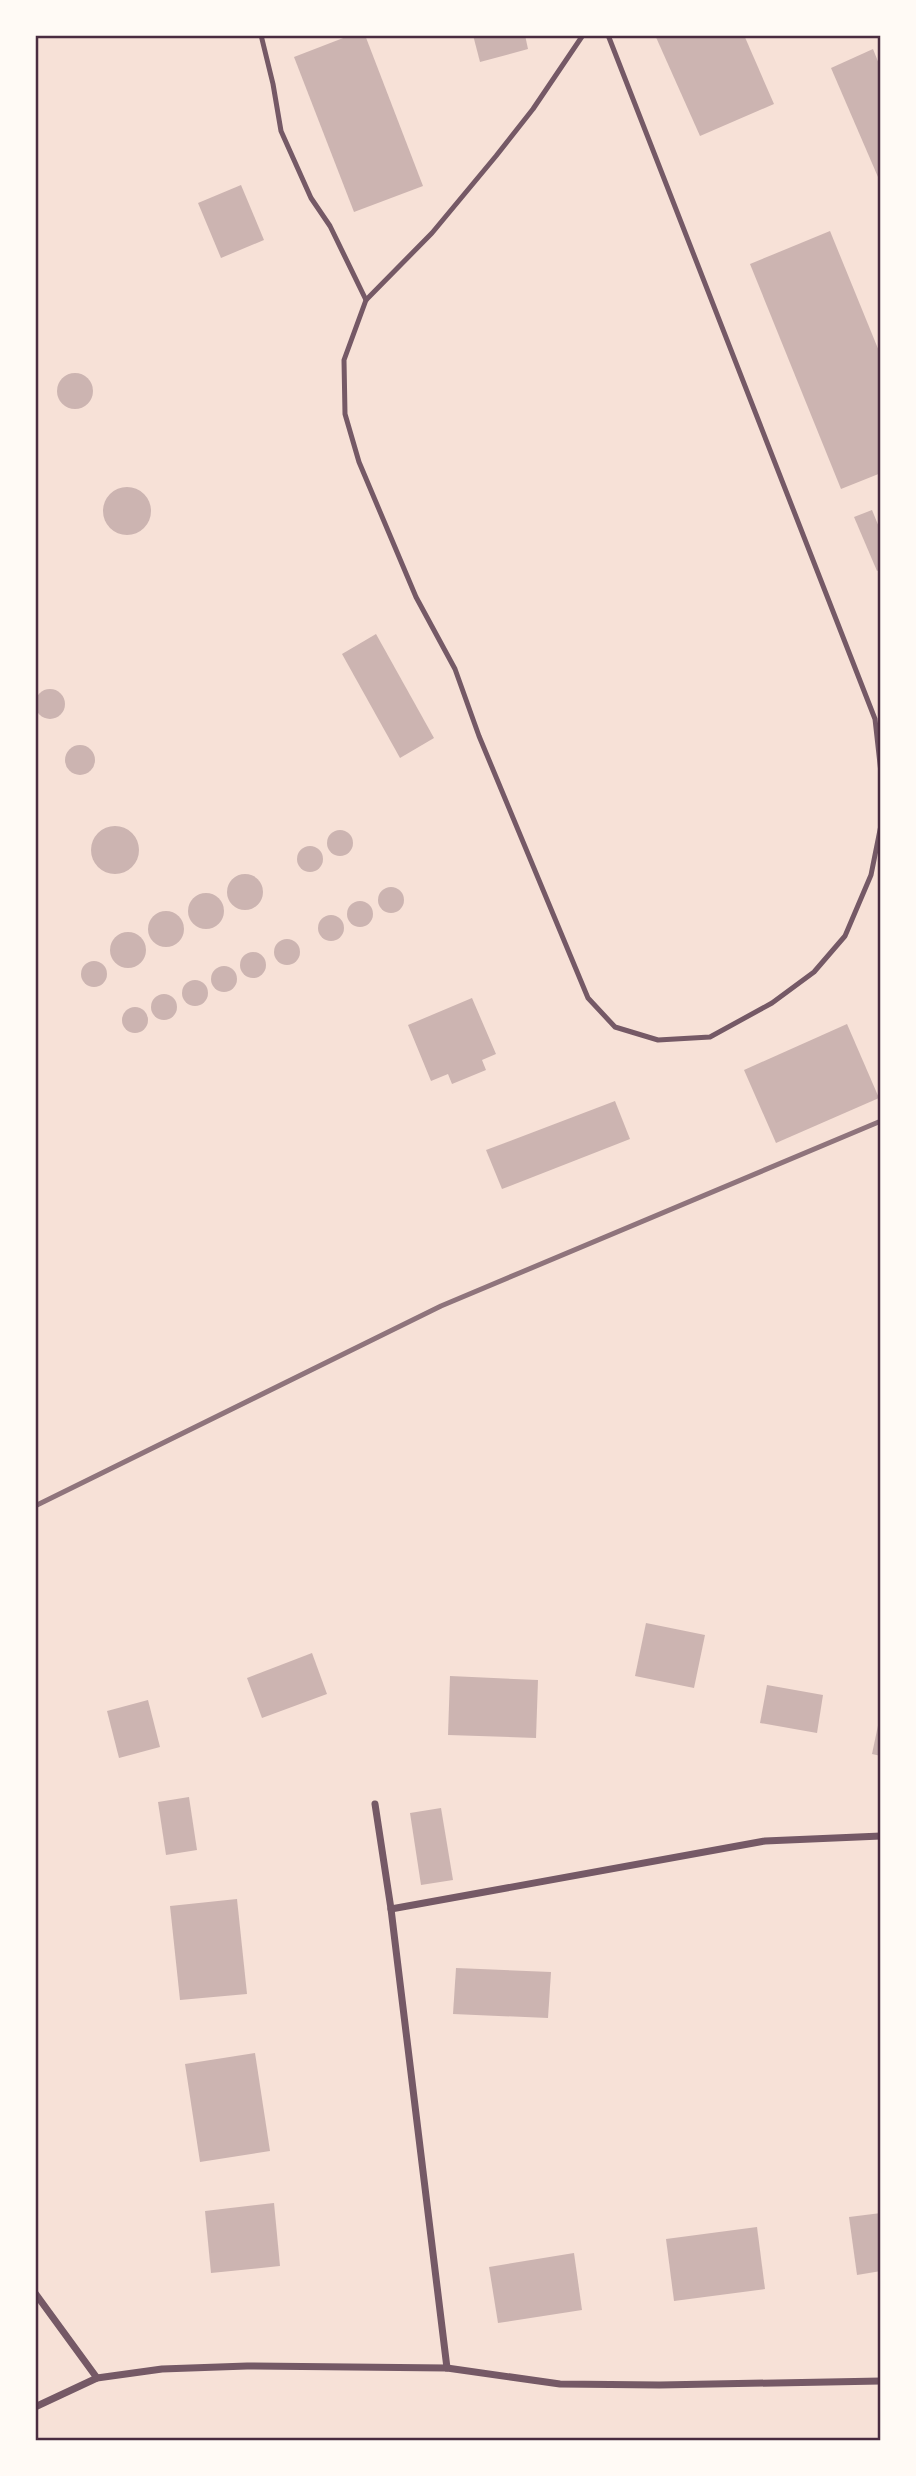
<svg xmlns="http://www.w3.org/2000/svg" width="916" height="2476" font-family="'Work Sans',sans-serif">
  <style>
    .building { fill: #ccb4b1 }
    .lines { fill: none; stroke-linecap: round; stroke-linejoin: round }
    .service { stroke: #755966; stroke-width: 5 }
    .minor { stroke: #755966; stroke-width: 7 }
    .rail { stroke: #8f747c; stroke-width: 5 }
    .neatline { fill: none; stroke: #4a2c40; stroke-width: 2.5 }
  </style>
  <rect width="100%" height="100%" fill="#f7e1d7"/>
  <g class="building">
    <polygon points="351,35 365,35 423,186 354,212 294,57"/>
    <polygon points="473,35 525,35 528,49 480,62"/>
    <polygon points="655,35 744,35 774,104 700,136"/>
    <polygon points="873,49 881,69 881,184 831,68"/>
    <polygon points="241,185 264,240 221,258 198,203"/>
    <polygon points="830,231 881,356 881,473 841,489 750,264"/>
    <circle cx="75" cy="391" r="18"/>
    <circle cx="127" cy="511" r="24"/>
    <polygon points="872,510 881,532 881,569 877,571 854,517"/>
    <polygon points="376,634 434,738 400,758 342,654"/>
    <circle cx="50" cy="704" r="15"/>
    <circle cx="80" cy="760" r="15"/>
    <circle cx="115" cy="850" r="24"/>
    <circle cx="340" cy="843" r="13"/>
    <circle cx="310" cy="859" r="13"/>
    <circle cx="245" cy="892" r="18"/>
    <circle cx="391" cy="900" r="13"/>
    <circle cx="206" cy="911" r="18"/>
    <circle cx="360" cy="914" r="13"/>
    <circle cx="166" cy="929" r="18"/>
    <circle cx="331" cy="928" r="13"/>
    <circle cx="128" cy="950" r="18"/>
    <circle cx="287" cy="952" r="13"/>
    <circle cx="253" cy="965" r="13"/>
    <circle cx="94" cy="974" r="13"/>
    <circle cx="224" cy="979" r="13"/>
    <circle cx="195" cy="993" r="13"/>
    <circle cx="164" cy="1007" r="13"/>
    <polygon points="472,998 496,1054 482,1060 486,1070 452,1084 448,1074 431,1081 408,1025"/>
    <circle cx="135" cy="1020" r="13"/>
    <polygon points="847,1024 879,1098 776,1143 744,1070"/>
    <polygon points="615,1101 630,1139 502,1189 486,1150"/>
    <polygon points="646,1623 705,1635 694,1688 635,1676"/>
    <polygon points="312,1653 327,1694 262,1718 247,1678"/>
    <polygon points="450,1676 538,1680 536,1738 448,1735"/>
    <polygon points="767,1685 823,1695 817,1733 760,1723"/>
    <polygon points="148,1700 160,1747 119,1758 107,1711"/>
    <polygon points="880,1716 881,1716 881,1756 872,1754"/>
    <polygon points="189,1797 197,1850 166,1855 158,1802"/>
    <polygon points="441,1808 453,1880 421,1885 410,1813"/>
    <polygon points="237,1899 247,1994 180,2000 170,1906"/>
    <polygon points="456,1968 551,1972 548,2018 453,2014"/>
    <polygon points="255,2053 270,2151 200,2162 185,2064"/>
    <polygon points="274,2203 280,2266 211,2273 205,2211"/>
    <polygon points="881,2213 881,2271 857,2275 849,2217"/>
    <polygon points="757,2227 765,2289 674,2301 666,2239"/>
    <polygon points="574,2253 582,2310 498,2323 489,2267"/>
  </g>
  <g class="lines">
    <g class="service">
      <polyline points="261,35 273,84 281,131 311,198 330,226 366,300"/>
      <polyline points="583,35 533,109 496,156 432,233 366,300 344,360 345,414 359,462 416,597 455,669 479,736 588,998 615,1027 658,1040 710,1037 772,1003 814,972 845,936 871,875 881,825"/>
      <polyline points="608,35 875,719 881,773"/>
    </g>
    <g class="minor">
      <polyline points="375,1804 391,1909 447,2368"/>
      <polyline points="391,1909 765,1841 881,1836"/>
      <polyline points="35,2293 97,2378"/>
      <polyline points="35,2407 97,2378 162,2369 247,2366 447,2368 560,2384 660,2385 881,2381"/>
    </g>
    <polyline class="rail" points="35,1506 441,1306 881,1121"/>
  </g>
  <rect width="916" height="2476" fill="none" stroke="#fffaf5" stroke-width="74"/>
  <rect x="37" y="37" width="842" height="2402" class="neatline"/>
</svg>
